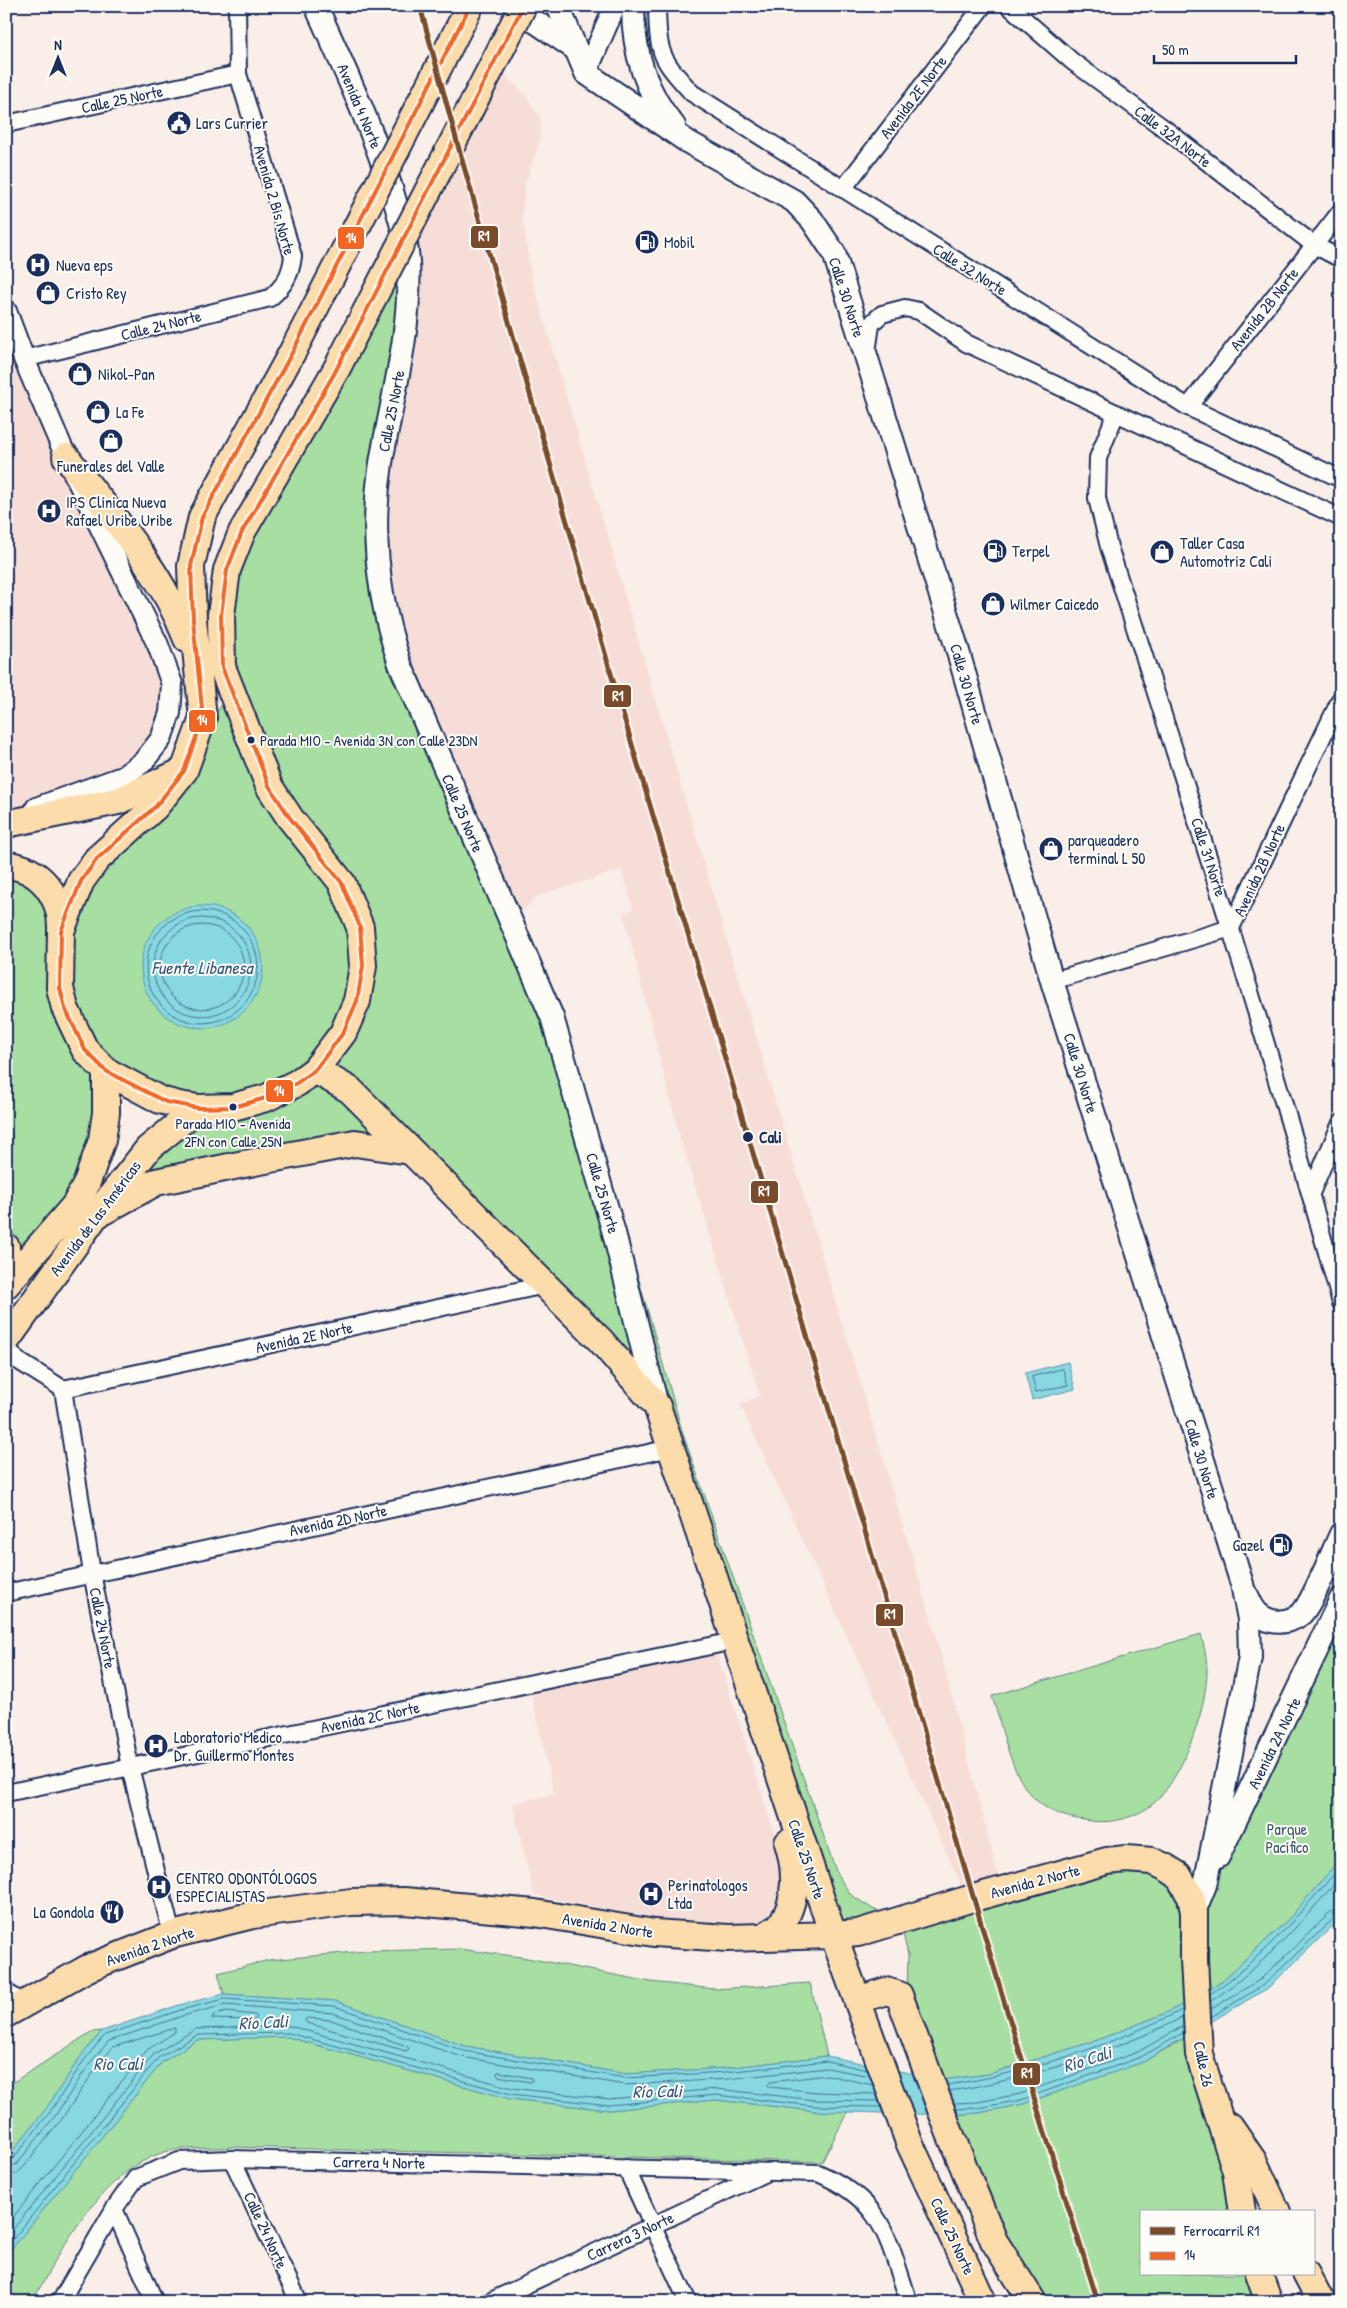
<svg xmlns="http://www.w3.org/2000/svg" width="1347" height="2308" font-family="'Patrick Hand',sans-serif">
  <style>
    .built { fill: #f7ddd8 }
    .green { fill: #a7dea2; stroke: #618680 }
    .water { fill: #87d8e1; stroke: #5c94ad }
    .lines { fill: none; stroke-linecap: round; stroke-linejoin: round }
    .shore { stroke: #467392; stroke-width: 1 }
    .minor-casing { stroke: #1b2f5e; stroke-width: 20 }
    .tertiary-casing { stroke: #1b2f5e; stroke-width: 24 }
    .secondary-casing { stroke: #1b2f5e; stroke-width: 26 }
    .primary-casing { stroke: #1b2f5e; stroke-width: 30 }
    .minor { stroke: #fdfcf7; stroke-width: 16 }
    .tertiary { stroke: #fdfcf7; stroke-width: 20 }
    .secondary { stroke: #fdfcf7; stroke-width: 22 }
    .primary { stroke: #fddcac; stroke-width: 26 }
    .primary-bridge-casing { stroke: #1b2f5e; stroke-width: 30; stroke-linecap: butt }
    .primary-bridge { stroke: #fddcac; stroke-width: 26 }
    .bus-1-casing { stroke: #fdfcf7; stroke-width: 8 }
    .bus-1 { stroke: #f26522; stroke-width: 4 }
    .rail-1-casing { stroke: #fdfcf7; stroke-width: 9 }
    .rail-1 { stroke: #7a4b2a; stroke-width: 5 }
    .bus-dot { fill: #1b2f5e; stroke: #fdfcf7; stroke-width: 2 }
    .labels { text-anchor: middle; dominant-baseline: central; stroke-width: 4; stroke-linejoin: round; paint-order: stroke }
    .bus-label { font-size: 15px; fill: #1b2f5e; stroke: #fdfcf7; text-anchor: start }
    .street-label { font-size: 16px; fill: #1b2f5e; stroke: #fdfcf7 }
    .poi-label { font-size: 16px; fill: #1b2f5e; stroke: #fdfcf7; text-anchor: start }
    .stop-label { font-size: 16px; font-weight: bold; fill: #1b2f5e; stroke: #fdfcf7; text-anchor: start }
    .park-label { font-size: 16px; fill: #3e5b6f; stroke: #fdfcf7 }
    .water-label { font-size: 18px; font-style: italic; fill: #36597f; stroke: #fdfcf7 }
    .line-badge { stroke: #fdfcf7; stroke-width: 2 }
    .badge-label { font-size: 14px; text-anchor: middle; font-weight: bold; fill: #fff }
  </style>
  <rect width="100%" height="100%" fill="#faeee9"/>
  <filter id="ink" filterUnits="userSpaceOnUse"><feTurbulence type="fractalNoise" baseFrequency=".02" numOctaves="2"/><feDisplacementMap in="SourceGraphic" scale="10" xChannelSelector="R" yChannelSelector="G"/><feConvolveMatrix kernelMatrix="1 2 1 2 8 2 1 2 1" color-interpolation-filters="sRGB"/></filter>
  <g filter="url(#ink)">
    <g class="built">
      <polygon points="492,67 506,76 526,96 541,119 539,142 526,180 522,211 531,276 712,891 936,1635 1002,1890 966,1900 959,1880 740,1404 760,1396 678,1131 623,912 633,909 622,870 539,895 524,909 507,917 400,664 378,566 408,261"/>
      <polygon points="6,311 172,684 143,762 6,819"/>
      <polygon points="714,1645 781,1853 782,1885 776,1902 768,1915 753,1925 728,1925 657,1919 534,1895 512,1803 554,1794 529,1684"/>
    </g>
    <g class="green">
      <polygon points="405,240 381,465 387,625 507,917 613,1226 597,1134 683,1434 837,1874 851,1895 873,1909 900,1921 1126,1859 1191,1897 1341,1599 1341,1858 1287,1921 1223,1980 1196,1998 1164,2014 1095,2041 989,2074 943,2080 907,1996 908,1955 900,1921 834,1935 657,1406 410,1151 239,1165 96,1215 198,1108 106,1072 94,1167 6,1267 6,865 70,906 184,771 225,698 222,667 227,570"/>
      <path d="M1201,1634C1204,1646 1207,1658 1207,1671C1207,1709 1180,1789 1146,1809C1126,1821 1106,1824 1084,1820C1060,1817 1041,1809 1026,1789C1009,1765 1001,1724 992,1696Z"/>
      <polygon points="459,1949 522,1957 651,1982 715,1989 810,1983 827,2056 726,2068 626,2074 465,2046 335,2001 224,1994 218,1973 269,1960 365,1951"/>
      <polygon points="102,2031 81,2056 46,2109 6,2159 6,2087 91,2032"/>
      <polygon points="1196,2032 1242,2212 1141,2212 1141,2274 1259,2274 1269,2302 1033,2302 950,2115 979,2113 1023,2104 1143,2062"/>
      <path d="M288,2037L510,2099L609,2110L716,2100L815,2111H848L822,2162L233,2147C215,2149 180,2147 164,2152C101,2172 62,2248 32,2302H6V2256L162,2062L197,2040Z"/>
    </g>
    <g class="water">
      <circle cx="202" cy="967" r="61"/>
      <polygon points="1068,1362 1075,1389 1032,1400 1025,1373"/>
      <polygon points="1341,1858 1341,1918 1268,1988 1143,2062 1023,2104 979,2113 950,2115 815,2111 716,2100 609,2110 510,2099 288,2037 197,2040 162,2062 6,2256 6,2159 46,2109 81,2056 102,2031 179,2005 224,1994 335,2001 465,2046 626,2074 726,2068 827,2056 943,2080 989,2074 1095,2041 1164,2014 1196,1998 1223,1980 1287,1921"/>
    </g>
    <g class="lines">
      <g class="shore">
        <circle cx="202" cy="967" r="56"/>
        <circle cx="202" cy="967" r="49"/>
        <circle cx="202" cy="967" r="42"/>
        <polygon points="1063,1369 1068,1385 1036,1392 1032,1377"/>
        <path d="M1210,1994C1261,1960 1301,1912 1341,1866"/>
        <path d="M1211,2001C1261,1968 1302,1922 1341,1876"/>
        <polyline points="1211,2009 1261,1979 1331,1912 1341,1909"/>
        <polygon points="226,2012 255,2015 257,2017 255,2020 212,2019 213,2016"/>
        <polyline points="1211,2017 1265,1984 1335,1917 1341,1915"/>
        <polygon points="308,2018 331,2020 407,2046 409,2049 406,2051 307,2023 305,2020"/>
        <polygon points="500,2072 531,2078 532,2081 530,2082 498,2076 497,2073"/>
        <polyline points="873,2085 827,2075 770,2082 768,2085 770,2087 816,2092 876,2094"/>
        <path d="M947,2085C1024,2074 1113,2045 1182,2010"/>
        <path d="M949,2091C1025,2080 1115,2052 1183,2017"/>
        <polyline points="954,2103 978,2102 1020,2094 1138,2052 1183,2026"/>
        <polyline points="956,2109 978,2108 1021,2100 1141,2057 1183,2033"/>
        <polyline points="6,2162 12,2160 50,2112 85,2059 105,2035 181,2010 224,1999 334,2006 464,2051 625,2078 726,2072 827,2061 867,2070"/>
        <polyline points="6,2168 17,2164 55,2116 90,2063 109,2041 182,2016 225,2005 333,2013 462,2057 625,2085 727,2079 827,2068 870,2076"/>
        <polyline points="6,2176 16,2174 23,2168 61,2120 97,2067 113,2047 175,2028 175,2032 147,2050 6,2226"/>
        <polyline points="6,2238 154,2054 196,2029 290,2026 512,2088 609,2099 717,2089 815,2100 879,2101"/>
        <polyline points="6,2248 158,2058 197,2035 289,2033 511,2094 609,2105 716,2095 815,2106 881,2107"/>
      </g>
      <defs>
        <g id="minor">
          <path d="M657,6C658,54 660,58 692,93L1188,407L1341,479"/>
          <polyline points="1009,6 1073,62 1165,129 1314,245 1341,259"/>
          <polyline points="6,124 238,74"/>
          <polyline points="843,189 983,6"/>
          <polyline points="867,352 871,325 874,321 882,314 905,308 919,311 966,343 1341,518"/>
          <path d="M24,359L270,298C284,286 291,275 293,256L238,74L237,6"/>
          <polyline points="1188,407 1341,211"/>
          <path d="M1116,413L1098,458L1097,498L1109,547C1190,798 1271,1049 1341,1303"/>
          <polyline points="1052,981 1231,928 1341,698"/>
          <polyline points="1311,1193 1341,1123"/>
          <polyline points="6,1346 17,1360 63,1389 92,1573 130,1767 172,1935"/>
          <polyline points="63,1389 545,1285"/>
          <polyline points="6,1593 671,1448"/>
          <polyline points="6,1793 734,1641"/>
          <polyline points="6,1992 23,2003"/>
          <polyline points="232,2159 299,2302"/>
          <polyline points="626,2168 688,2302"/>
          <polyline points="114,2209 155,2302"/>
          <path d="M60,2302L114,2209L136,2178L179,2161L232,2159L818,2173C885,2202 887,2238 909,2302"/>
          <polyline points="489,2302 765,2173"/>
        </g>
        <g id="tertiary">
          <polyline points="586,73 615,6"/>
          <polyline points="6,311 24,359 66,457 158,645 172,684 170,713 161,739 143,762 122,777 36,808"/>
        </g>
        <g id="secondary">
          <path d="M316,6C343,66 371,125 391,188C398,212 406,236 408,261C412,330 392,397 381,463C370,532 378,599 400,664L552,1017L614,1233L657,1406"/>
          <polyline points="528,6 533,20 574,48"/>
          <polyline points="558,6 586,73 688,142 794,201 812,220 834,253 957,648 1052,981 1242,1584 1249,1619 1250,1657 1205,1885 1194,1912"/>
          <path d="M633,6C633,51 645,92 674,126"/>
          <path d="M1247,1595C1252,1608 1258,1618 1272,1621C1282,1623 1294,1620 1301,1614C1312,1604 1333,1551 1341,1534"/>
          <polyline points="1218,1857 1341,1599"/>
        </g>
        <g id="primary">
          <polyline points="294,349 202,517 191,566 193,620 203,718 184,771 156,806 97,859 81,881 61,931 60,988 65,1008 85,1050 106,1071 160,1100 179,1105 198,1108 233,1107 266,1098 297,1083 315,1070 343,1033 357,1001 363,966 360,927 342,883 290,818 269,786 222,667 221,615 227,570 242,532 337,368"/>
          <path d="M66,457C111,515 161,570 187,639"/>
          <polyline points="6,824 118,801 179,773"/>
          <path d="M6,865C40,867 62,897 61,929"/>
          <polyline points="315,1070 350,1090 601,1341 657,1406 828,1920 909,2142 983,2302"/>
          <polyline points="96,1215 156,1182 239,1165 355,1143 410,1151"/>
          <polyline points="6,1247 6,1267"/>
          <polyline points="6,1285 75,1205 86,1185 102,1140 106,1113 106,1071"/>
          <polyline points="6,1341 96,1215 148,1149 198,1108"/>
          <path d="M765,1936C770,1932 777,1929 781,1924C798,1901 796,1868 788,1843"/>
          <polyline points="858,2000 886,1991 899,1995 949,2131 994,2241 1033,2302"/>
          <polyline points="6,2014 88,1968 172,1935 253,1915 351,1902 404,1901 535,1913 654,1933 728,1938 834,1935 858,1933 966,1900 1107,1861 1126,1859 1152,1861 1165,1867 1178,1875 1191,1897 1194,1912 1194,1960 1199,2054 1236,2171 1242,2212"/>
          <polyline points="1230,2127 1254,2162 1277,2212"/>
          <polyline points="1259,2274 1269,2302"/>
          <polyline points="1306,2274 1318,2297 1323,2302"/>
        </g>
      </defs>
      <use href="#minor" class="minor-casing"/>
      <use href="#tertiary" class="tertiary-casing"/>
      <use href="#secondary" class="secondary-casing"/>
      <use href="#primary" class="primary-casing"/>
      <use href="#minor" class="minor"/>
      <use href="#tertiary" class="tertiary"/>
      <use href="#secondary" class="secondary"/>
      <use href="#primary" class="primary"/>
      <defs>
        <g id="primary-bridge">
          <polyline points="294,349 470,6"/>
          <polyline points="337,368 523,6"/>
        </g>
      </defs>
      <use href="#primary-bridge" class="primary-bridge-casing"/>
      <use href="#primary-bridge" class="primary-bridge"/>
      <defs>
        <polyline id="bus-1" points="470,6 294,349 202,517 191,566 193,620 203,718 184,771 156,806 97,859 81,881 61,931 60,988 65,1008 85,1050 106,1071 166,1102 198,1108 233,1107 266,1098 297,1083 315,1070 343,1033 357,1001 363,966 360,927 342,883 290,818 269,786 222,667 221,615 227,570 242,532 334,374 523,6"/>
      </defs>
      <use href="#bus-1" class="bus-1-casing"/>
      <use href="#bus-1" class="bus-1"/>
      <defs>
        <polyline id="rail-1" points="420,6 460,153 612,677 1007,2011 1098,2302"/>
      </defs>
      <use href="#rail-1" class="rail-1-casing"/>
      <use href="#rail-1" class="rail-1"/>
    </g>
  </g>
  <defs>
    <symbol id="civic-disc" viewBox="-11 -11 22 22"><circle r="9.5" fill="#1b2f5e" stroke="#fdfcf7"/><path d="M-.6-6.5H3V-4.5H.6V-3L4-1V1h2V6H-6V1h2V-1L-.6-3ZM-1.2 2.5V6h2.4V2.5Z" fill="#fff"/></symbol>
    <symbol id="fuel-disc" viewBox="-11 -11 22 22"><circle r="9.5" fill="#1b2f5e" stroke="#fdfcf7"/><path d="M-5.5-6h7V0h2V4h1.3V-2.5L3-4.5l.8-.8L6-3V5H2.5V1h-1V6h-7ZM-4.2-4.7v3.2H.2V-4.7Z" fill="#fff"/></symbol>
    <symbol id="hospital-disc" viewBox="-11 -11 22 22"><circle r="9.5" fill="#1b2f5e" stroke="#fdfcf7"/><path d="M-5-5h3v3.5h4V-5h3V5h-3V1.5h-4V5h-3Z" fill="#fff"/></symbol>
    <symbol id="shop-disc" viewBox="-11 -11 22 22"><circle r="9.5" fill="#1b2f5e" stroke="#fdfcf7"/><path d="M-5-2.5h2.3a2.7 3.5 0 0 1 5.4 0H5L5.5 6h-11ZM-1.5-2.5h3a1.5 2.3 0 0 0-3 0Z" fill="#fff"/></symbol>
    <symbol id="restaurant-disc" viewBox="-11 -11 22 22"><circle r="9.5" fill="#1b2f5e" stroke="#fdfcf7"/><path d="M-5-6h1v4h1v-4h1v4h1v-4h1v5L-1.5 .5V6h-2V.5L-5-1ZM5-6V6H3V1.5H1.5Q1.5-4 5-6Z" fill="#fff"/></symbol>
  </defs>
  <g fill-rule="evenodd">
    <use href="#civic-disc" x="165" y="109" width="28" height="28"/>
    <use href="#fuel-disc" x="633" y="228" width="28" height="28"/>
    <use href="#hospital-disc" x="24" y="251" width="28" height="28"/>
    <use href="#shop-disc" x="34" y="279" width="28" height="28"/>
    <use href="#shop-disc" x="66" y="360" width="28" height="28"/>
    <use href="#shop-disc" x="84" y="398" width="28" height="28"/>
    <use href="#shop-disc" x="97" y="427" width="28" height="28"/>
    <use href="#hospital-disc" x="35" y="497" width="28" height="28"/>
    <use href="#fuel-disc" x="981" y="537" width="28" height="28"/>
    <use href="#shop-disc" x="1148" y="538" width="28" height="28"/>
    <use href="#shop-disc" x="979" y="590" width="28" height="28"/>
    <use href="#shop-disc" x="1037" y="835" width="28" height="28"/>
    <use href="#fuel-disc" x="1267" y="1531" width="28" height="28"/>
    <use href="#hospital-disc" x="142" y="1732" width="28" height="28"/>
    <use href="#hospital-disc" x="145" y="1873" width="28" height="28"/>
    <use href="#hospital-disc" x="637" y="1880" width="28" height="28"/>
    <use href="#restaurant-disc" x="98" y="1898" width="28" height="28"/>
  </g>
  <g class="bus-dot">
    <circle cx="251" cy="740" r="4.5"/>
    <circle cx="233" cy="1107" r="4.5"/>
    <circle cx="748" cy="1137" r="6"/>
  </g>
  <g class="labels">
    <g class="bus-label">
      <text x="260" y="740">Parada MIO - Avenida 3N con Calle 23DN</text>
      <text x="233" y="1123" text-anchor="middle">Parada MIO - Avenida<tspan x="233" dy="18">2FN con Calle 25N</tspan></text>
    </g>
    <g class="street-label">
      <text transform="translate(913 97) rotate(-53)">Avenida 2E Norte</text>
      <text transform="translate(122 99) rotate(-12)">Calle 25 Norte</text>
      <text transform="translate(360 106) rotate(67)">Avenida 4 Norte</text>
      <text transform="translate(1173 136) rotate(37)">Calle 32A Norte</text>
      <text transform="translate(275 200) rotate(74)">Avenida 2 Bis Norte</text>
      <text transform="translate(970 269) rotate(32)">Calle 32 Norte</text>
      <text transform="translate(847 297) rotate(72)">Calle 30 Norte</text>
      <text transform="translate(1264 309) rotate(-52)">Avenida 2B Norte</text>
      <text transform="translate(161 325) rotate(-14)">Calle 24 Norte</text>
      <text transform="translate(391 411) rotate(-79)">Calle 25 Norte</text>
      <text transform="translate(967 684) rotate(74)">Calle 30 Norte</text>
      <text transform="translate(463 813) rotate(67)">Calle 25 Norte</text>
      <text transform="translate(1209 857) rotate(72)">Calle 31 Norte</text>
      <text transform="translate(1259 870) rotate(-65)">Avenida 2B Norte</text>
      <text transform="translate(1081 1073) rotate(73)">Calle 30 Norte</text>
      <text transform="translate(603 1193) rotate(74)">Calle 25 Norte</text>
      <text transform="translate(95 1218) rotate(-53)">Avenida de Las Américas</text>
      <text transform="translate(304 1337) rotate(-12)">Avenida 2E Norte</text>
      <text transform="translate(1202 1459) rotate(73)">Calle 30 Norte</text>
      <text transform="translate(338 1520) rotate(-12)">Avenida 2D Norte</text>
      <text transform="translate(103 1628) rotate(79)">Calle 24 Norte</text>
      <text transform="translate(370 1717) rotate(-12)">Avenida 2C Norte</text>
      <text transform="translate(1274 1743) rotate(-64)">Avenida 2A Norte</text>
      <text transform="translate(807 1859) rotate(71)">Calle 25 Norte</text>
      <text transform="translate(1035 1881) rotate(-15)">Avenida 2 Norte</text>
      <text transform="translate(608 1925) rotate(9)">Avenida 2 Norte</text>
      <text transform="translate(150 1946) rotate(-19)">Avenida 2 Norte</text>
      <text transform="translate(1204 2064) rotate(78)">Calle 26</text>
      <text transform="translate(379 2162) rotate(1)">Carrera 4 Norte</text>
      <text transform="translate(266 2230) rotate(65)">Calle 24 Norte</text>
      <text transform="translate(630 2236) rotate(-25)">Carrera 3 Norte</text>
      <text transform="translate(953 2236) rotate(65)">Calle 25 Norte</text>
    </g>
    <g class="poi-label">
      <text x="196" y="123">Lars Currier</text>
      <text x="664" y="242">Mobil</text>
      <text x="56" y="265">Nueva eps</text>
      <text x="66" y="293">Cristo Rey</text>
      <text x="98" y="374">Nikol-Pan</text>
      <text x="116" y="412">La Fe</text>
      <text x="111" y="466" text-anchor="middle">Funerales del Valle</text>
      <text x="66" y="502">IPS Clínica Nueva<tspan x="66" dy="18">Rafael Uribe Uribe</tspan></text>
      <text x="1180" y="543">Taller Casa<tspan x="1180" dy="18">Automotriz Cali</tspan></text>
      <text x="1012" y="551">Terpel</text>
      <text x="1010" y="604">Wilmer Caicedo</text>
      <text x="1068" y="840">parqueadero<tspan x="1068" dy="18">terminal L 50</tspan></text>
      <text x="1264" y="1545" text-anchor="end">Gazel</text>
      <text x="174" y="1737">Laboratorio Medico<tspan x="174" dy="18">Dr. Guillermo Montes</tspan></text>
      <text x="176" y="1878">CENTRO ODONTÓLOGOS<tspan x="176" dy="18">ESPECIALISTAS</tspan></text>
      <text x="668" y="1885">Perinatologos<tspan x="668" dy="18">Ltda</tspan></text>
      <text x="94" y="1912" text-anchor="end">La Gondola</text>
    </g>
    <g class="stop-label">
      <text x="759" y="1137">Cali</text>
    </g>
    <g class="park-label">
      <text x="1287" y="1829">Parque<tspan x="1287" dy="18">Pacífico</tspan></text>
    </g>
    <g class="water-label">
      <text x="202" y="967">Fuente Libanesa</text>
      <text transform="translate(263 2022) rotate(-3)">Río Cali</text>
      <text transform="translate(1087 2059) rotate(-18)">Río Cali</text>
      <text x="118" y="2063">Rio Cali</text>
      <text transform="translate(657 2091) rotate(-1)">Río Cali</text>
    </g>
  </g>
  <g class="line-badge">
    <rect x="470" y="225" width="29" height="24" rx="5" fill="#7a4b2a"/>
    <rect x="337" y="226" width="28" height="24" rx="5" fill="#f26522"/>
    <rect x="603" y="684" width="29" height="24" rx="5" fill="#7a4b2a"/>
    <rect x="188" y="709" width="28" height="24" rx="5" fill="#f26522"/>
    <rect x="265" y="1079" width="29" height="24" rx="5" fill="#f26522"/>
    <rect x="750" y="1180" width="29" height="24" rx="5" fill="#7a4b2a"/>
    <rect x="875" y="1603" width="29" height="24" rx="5" fill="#7a4b2a"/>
    <rect x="1012" y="2062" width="29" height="24" rx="5" fill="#7a4b2a"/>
  </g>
  <g class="badge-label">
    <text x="484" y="241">R1</text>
    <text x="351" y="243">14</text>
    <text x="618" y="701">R1</text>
    <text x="202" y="725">14</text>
    <text x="279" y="1096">14</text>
    <text x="764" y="1196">R1</text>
    <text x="890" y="1619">R1</text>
    <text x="1027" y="2078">R1</text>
  </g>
  <rect width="1347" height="2308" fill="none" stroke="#fdfcf7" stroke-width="25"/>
  <rect x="12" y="12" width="1322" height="2283" fill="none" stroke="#1b2f5e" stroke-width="2" filter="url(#ink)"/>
  <rect x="1140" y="2210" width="175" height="65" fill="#fdfcf7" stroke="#a3aaba"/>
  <rect x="1150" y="2227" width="25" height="8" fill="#7a4b2a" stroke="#a3aaba"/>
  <text x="1184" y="2236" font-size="15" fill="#1b2f5e">Ferrocarril R1</text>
  <rect x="1150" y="2252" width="25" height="8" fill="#f26522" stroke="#a3aaba"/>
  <text x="1184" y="2260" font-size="15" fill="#1b2f5e">14</text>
  <g transform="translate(58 58)" stroke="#fdfcf7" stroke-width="4" paint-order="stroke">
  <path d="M0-4L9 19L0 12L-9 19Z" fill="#1b2f5e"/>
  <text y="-8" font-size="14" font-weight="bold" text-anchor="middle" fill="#1b2f5e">N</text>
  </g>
  <path d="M1154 55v8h142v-8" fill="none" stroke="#1b2f5e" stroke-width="2.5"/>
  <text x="1162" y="55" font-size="15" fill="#1b2f5e" stroke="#fdfcf7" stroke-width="4" paint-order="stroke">50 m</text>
</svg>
